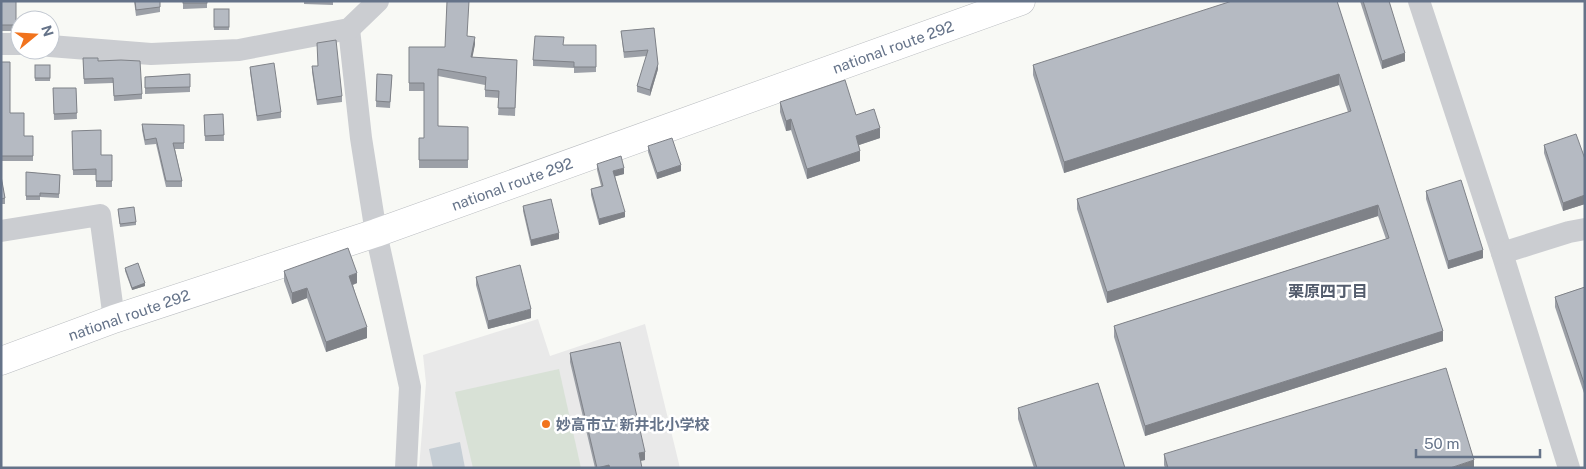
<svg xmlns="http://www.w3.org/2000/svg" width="1586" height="469" font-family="'Public Sans','Noto Sans JP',sans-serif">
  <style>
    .built { fill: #e9e9e9 }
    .green { fill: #d8e1d6 }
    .water { fill: #c6ced5 }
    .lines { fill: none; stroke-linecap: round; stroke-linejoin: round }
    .highway-casing { stroke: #babdc1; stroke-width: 29 }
    .minor { stroke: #cbcdd1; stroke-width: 22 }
    .highway { stroke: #fff; stroke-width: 28 }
    .wall { fill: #9ca0a7 }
    .shaded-wall { fill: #7f8288 }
    .building { fill: #b5bac2; stroke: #7f8288 }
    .poi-dot { fill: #f1731d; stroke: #fff; stroke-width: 2 }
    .labels { text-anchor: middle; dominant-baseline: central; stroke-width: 5; stroke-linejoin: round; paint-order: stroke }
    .street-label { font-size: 15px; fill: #657389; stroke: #fff }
    .poi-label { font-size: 15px; font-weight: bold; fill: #657389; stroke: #fff; text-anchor: start }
    .neighbourhood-label { font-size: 16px; font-weight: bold; fill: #545d6d; stroke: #fff }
  </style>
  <rect width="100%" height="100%" fill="#f8f9f5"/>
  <polygon class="built" points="538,319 550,356 645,324 680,468 419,468 426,383 423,355"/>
  <polygon class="green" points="559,369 581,468 473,468 455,392"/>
  <polygon class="water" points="460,442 465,468 433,468 429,449"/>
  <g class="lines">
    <defs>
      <polyline id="highway" points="1,361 114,319 376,233 1021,1"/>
    </defs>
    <use href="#highway" class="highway-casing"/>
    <g class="minor">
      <polyline points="1419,1 1502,253 1569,468"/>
      <polyline points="349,29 361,138 376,233 410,387 406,468"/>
      <polyline points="1,44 20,44"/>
      <polyline points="50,46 151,54 239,50 349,29 378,1"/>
      <polyline points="1,231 100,215 114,319"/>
      <polyline points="1502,253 1569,232 1585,229"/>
    </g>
    <use href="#highway" class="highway"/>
  </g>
  <g class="wall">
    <rect x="1" y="1" width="15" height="30"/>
    <polygon points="134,1 160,1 160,12 136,16"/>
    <polygon points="183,1 207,1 207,8 183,9"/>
    <polygon points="304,1 333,1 333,5 304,4"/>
    <polygon points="1337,1 1443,341 1145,436 1114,337 1114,326 1386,239 1378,216 1107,303 1077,209 1077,199 1348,112 1339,85 1064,173 1033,75 1033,65"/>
    <polygon points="1360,1 1389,1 1405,61 1382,69"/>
    <rect x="214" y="9" width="15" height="21"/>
    <polygon points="654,28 658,69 650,96 637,92 637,86 647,56 624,58 621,31"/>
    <polygon points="468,36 475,44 472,57 517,60 515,116 498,115 499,98 485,97 485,85 438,76 438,126 468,127 468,168 419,168 419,138 424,138 424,91 409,91 409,47 445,47"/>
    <polygon points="564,45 596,45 596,72 574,73 574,68 533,66 533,60"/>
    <polygon points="83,58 98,61 142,94 142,99 114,101 113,83 84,84"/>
    <polygon points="1,62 10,113 24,136 33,136 33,161 1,161"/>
    <rect x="35" y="65" width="15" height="16"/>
    <polygon points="312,66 318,66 342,96 342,102 317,105 312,72"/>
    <polygon points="250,67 281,112 281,118 257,121 250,72"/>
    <polygon points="190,74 190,92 145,94 145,77"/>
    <polygon points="377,74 392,75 390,108 376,107"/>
    <polygon points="53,88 76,88 77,119 54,120"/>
    <polygon points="780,102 856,115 880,138 859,145 860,161 807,179 791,130 786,131 780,112"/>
    <polygon points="223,114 224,141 205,141 204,115"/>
    <polygon points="142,124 184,125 184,149 175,149 182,181 182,187 166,187 156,144 145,145 142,130"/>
    <polygon points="72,131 101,155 112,155 112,187 96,187 96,175 73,175"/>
    <polygon points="1544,145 1585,159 1585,204 1563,211 1544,153"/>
    <polygon points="648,146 681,171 657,179 648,152"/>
    <polygon points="597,164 624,174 615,176 625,217 599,225 591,195 591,189 601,186 597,170"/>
    <polygon points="26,172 60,175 59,198 40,197 40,200 26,200"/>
    <polygon points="1,176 5,198 5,204 1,204"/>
    <polygon points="1426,191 1483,258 1448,269 1426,199"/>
    <polygon points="523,206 559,239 531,246 523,211"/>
    <polygon points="118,209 136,222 136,225 120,227"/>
    <polygon points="125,268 145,286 132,290 125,271"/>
    <polygon points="284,271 357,283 353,285 367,338 326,352 307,298 292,304 284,281"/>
    <polygon points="476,277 531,318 488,329 476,285"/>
    <polygon points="1585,287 1585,396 1555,307 1555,297"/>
    <polygon points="570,353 645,460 640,461 642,468 595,468 570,362"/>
    <polygon points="1018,408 1125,468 1034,468 1018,419"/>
    <polygon points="1164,454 1474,468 1165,468 1164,465"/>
  </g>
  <g class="shaded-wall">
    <polygon points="475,37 475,44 471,65 471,57"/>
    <polygon points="1405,53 1405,61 1382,69 1382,61"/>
    <polygon points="658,64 658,69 650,96 650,90"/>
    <polygon points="1339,74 1339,85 1064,173 1064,162"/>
    <polygon points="791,119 791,130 786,131 786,121"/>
    <polygon points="880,128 880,138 856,146 856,136"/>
    <polygon points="860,151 860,161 807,179 807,169"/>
    <polygon points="681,165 681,171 657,179 657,173"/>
    <polygon points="624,168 624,174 613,177 613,171"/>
    <polygon points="1585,195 1585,204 1563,211 1563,203"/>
    <polygon points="1378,205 1378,216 1107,303 1107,292"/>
    <polygon points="625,212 625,217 599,225 599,219"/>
    <polygon points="559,233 559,239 531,246 531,240"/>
    <polygon points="1483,250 1483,258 1448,269 1448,261"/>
    <polygon points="357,273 357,283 349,286 349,276"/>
    <polygon points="145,283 145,286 132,290 132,288"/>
    <polygon points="307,288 307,298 292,304 292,293"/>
    <polygon points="531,309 531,318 488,329 488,321"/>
    <polygon points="367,327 367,338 326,352 326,342"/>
    <polygon points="1443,331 1443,341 1145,436 1145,426"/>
    <polygon points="645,452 645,460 639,461 639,453"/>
    <polygon points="1474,460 1474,468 1450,468"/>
    <polygon points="609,465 609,468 597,468"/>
  </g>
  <g class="building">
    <rect x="1" y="1" width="15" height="24"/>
    <polygon points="135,1 160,1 160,7 136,10"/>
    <rect x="183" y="1" width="24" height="2"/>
    <polygon points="447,1 469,1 467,36 475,37 471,57 517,60 515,108 498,108 499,91 485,90 486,77 438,69 438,126 468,127 468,160 419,160 419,138 424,138 424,83 409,83 409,47 445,47"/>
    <polygon points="1232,1 1337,1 1443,331 1145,426 1114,326 1389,238 1378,205 1107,292 1077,199 1351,111 1339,74 1064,162 1033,65"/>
    <polygon points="1363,1 1389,1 1405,53 1382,61"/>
    <rect x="214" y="9" width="15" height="18"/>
    <polygon points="654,28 658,64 650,90 637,86 648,50 624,52 621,31"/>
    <polygon points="535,36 564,37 563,45 596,45 596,67 574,67 574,62 533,60"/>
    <polygon points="336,40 342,96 317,100 312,66 318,66 317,43"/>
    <polygon points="83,58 98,58 98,61 121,60 140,61 142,94 114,96 113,78 84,79"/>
    <polygon points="1,62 10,62 10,113 24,113 24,136 33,136 33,156 1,156"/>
    <polygon points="274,63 281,112 257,116 250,67"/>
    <rect x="35" y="65" width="15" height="13"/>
    <polygon points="190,74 190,87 145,88 145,77"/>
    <polygon points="377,74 392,75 390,102 376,101"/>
    <polygon points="845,80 856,115 874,109 880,128 856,136 860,151 807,169 791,119 786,121 780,102"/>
    <polygon points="53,88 76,88 77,113 54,114"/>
    <polygon points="223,114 224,135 205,136 204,115"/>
    <polygon points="142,124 184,125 184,143 173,143 182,181 166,181 156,138 145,140"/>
    <polygon points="101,130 101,155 112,155 112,181 96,181 96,169 73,170 72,131"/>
    <polygon points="1576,134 1585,159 1585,195 1563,203 1544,145"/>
    <polygon points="672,138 681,165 657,173 648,146"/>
    <polygon points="621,156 624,168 613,171 625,212 599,219 591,189 603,186 597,164"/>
    <polygon points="26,172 60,175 59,194 40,193 40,196 26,196"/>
    <polygon points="1,176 5,198 1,199"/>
    <polygon points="1461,180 1483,250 1448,261 1426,191"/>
    <polygon points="551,199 559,233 531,240 523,206"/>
    <polygon points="134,207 136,222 120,224 118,209"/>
    <polygon points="348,248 357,273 349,276 367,327 326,342 307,288 292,293 284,271"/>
    <polygon points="138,263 145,283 132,288 125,268"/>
    <polygon points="520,265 531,309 488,321 476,277"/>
    <polygon points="1585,287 1585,386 1555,297"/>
    <polygon points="620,342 645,452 639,453 642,468 610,468 609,465 597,468 570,353"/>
    <polygon points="1446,368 1474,460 1450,468 1168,468 1164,454"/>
    <polygon points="1098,383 1125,468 1037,468 1018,408"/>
  </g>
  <circle class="poi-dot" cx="546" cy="424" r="5"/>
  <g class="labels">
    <g class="street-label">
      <text transform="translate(893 47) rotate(-20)">national route 292</text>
      <text transform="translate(512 184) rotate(-20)">national route 292</text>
      <text transform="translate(129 315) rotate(-19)">national route 292</text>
    </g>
    <g class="poi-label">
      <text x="556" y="424">妙高市立 新井北小学校</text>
    </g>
    <g class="neighbourhood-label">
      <text x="1328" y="291">栗原四丁目</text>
    </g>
  </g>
  <rect width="1586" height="469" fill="none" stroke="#657389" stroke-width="5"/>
  <g transform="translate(35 35) rotate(72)"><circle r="24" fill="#ffffff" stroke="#c1c7d0"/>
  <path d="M0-4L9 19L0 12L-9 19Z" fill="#f1731d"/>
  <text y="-8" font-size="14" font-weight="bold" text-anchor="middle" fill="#657389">N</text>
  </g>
  <path d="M1416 449v8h124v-8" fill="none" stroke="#657389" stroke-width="2.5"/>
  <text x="1424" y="449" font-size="15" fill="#657389" stroke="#ffffff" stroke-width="4" paint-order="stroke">50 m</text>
</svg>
